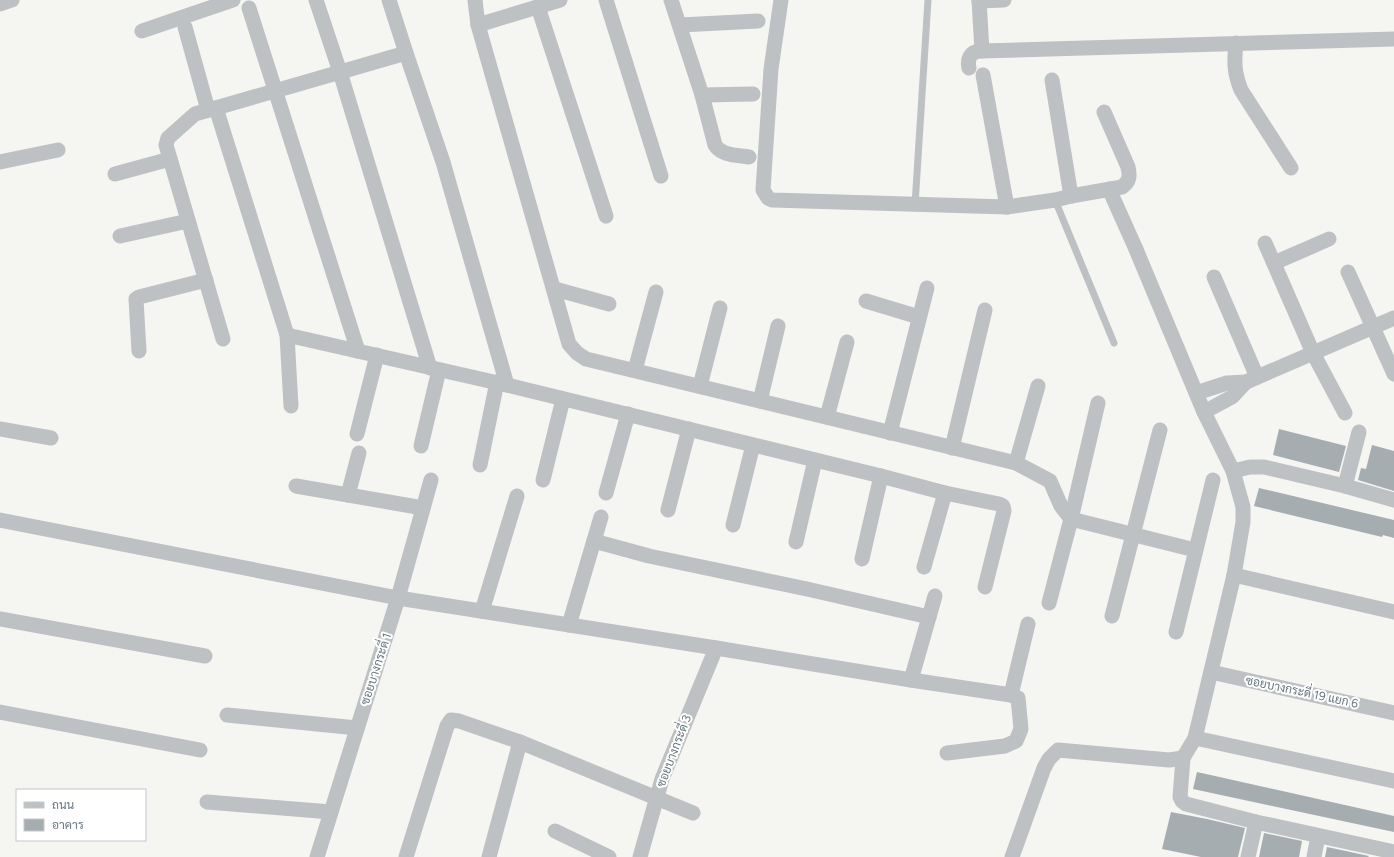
<svg xmlns="http://www.w3.org/2000/svg" width="1394" height="857" font-family="Figtree,Sarabun,sans-serif">
  <style>
    .building { fill: #a5adb1 }
    .lines { fill: none; stroke-linecap: round; stroke-linejoin: round }
    .service { stroke: #bdc1c4; stroke-width: 7 }
    .minor { stroke: #bdc1c4; stroke-width: 15 }
    .labels { text-anchor: middle; dominant-baseline: central; stroke-width: 4; stroke-linejoin: round; paint-order: stroke }
    .street-label { font-size: 12px; fill: #677880; stroke: #fff }
  </style>
  <rect width="100%" height="100%" fill="#f5f5f2"/>
  <g class="building">
    <polygon points="1279,429 1346,446 1339,472 1273,455"/>
    <polygon points="1372,445 1394,451 1394,491 1358,480 1361,468 1366,469"/>
    <polygon points="1259,488 1394,520 1394,538 1383,535 1382,537 1254,506"/>
    <polygon points="1197,772 1394,816 1394,832 1193,789"/>
    <polygon points="1171,812 1207,819 1245,828 1238,857 1201,857 1162,849"/>
    <polygon points="1264,833 1302,841 1299,857 1259,857"/>
    <polygon points="1327,847 1369,856 1368,857 1325,857"/>
  </g>
  <g class="lines">
    <g class="service">
      <polyline points="1055,200 1114,343"/>
      <polyline points="915,205 928,0"/>
    </g>
    <g class="minor">
      <polyline points="316,0 340,72 430,368"/>
      <polyline points="389,0 406,53 443,162 507,385"/>
      <polyline points="475,0 478,25 569,344 577,353 586,359 1016,463 1050,481 1061,506 1071,519 1195,550"/>
      <polyline points="606,0 661,176"/>
      <path d="M671,0L702,95L715,145C722,156 737,155 749,157"/>
      <path d="M781,0L771,69L763,190L768,198L772,200L1007,207L1055,200L1071,196L1122,187C1130,181 1130,176 1128,167L1104,112"/>
      <polyline points="979,0 982,51"/>
      <polyline points="979,1 1004,0"/>
      <polyline points="0,4 12,0"/>
      <polyline points="538,7 606,216"/>
      <polyline points="249,8 358,351"/>
      <polyline points="478,25 560,0"/>
      <polyline points="680,25 758,21"/>
      <polyline points="185,27 208,110"/>
      <polyline points="142,31 233,0"/>
      <path d="M1236,43C1234,63 1234,72 1241,90L1291,168"/>
      <path d="M969,68C967,59 970,52 980,51L1394,39"/>
      <polyline points="983,75 1007,207"/>
      <polyline points="1052,80 1071,196"/>
      <polyline points="702,95 753,94"/>
      <polyline points="216,108 287,335 291,406"/>
      <polyline points="0,162 58,150"/>
      <polyline points="115,174 170,159"/>
      <polyline points="1109,189 1135,247 1204,412 1233,471 1243,507 1243,522 1234,575 1195,738 1183,758 1180,797 1182,801 1186,804 1256,822 1394,852"/>
      <polyline points="120,236 188,221"/>
      <polyline points="1265,243 1313,353 1345,413"/>
      <polyline points="1274,263 1329,239"/>
      <polyline points="1348,272 1394,374"/>
      <polyline points="1214,277 1257,377"/>
      <polyline points="555,289 609,304"/>
      <polyline points="866,301 919,317"/>
      <polyline points="287,335 507,385 881,476 945,493 999,504 1003,506 1004,511 985,587"/>
      <polyline points="223,339 166,145 168,138 195,114 406,53"/>
      <polyline points="139,351 136,299 139,297 206,280"/>
      <polyline points="635,370 656,292"/>
      <polyline points="700,386 720,308"/>
      <polyline points="1196,393 1227,383 1246,382 1394,318"/>
      <polyline points="760,401 778,326"/>
      <polyline points="1204,412 1232,397 1246,382"/>
      <polyline points="827,417 847,342"/>
      <polyline points="0,429 51,438"/>
      <polyline points="890,433 927,288"/>
      <polyline points="357,434 377,355"/>
      <polyline points="421,446 439,370"/>
      <polyline points="952,448 985,310"/>
      <polyline points="1016,463 1038,386"/>
      <polyline points="480,465 497,382"/>
      <polyline points="1233,471 1250,467 1264,467 1345,486 1394,500"/>
      <polyline points="543,480 563,399"/>
      <polyline points="296,486 423,508"/>
      <polyline points="1345,486 1359,432"/>
      <polyline points="606,493 628,414"/>
      <polyline points="348,495 359,453"/>
      <polyline points="668,510 689,429"/>
      <polyline points="0,520 398,598 716,648 911,680 1011,695 1018,698 1021,729 1016,741 1005,746 947,753"/>
      <polyline points="733,525 753,445"/>
      <polyline points="594,541 649,556 807,589 929,617"/>
      <polyline points="796,542 815,460"/>
      <polyline points="862,559 881,476"/>
      <polyline points="924,567 945,493"/>
      <polyline points="1234,575 1394,612"/>
      <polyline points="1049,603 1071,519 1098,403"/>
      <polyline points="482,611 517,496"/>
      <polyline points="1112,616 1160,430"/>
      <polyline points="0,619 205,656"/>
      <polyline points="569,625 601,517"/>
      <polyline points="1176,632 1213,480"/>
      <polyline points="1211,672 1394,713"/>
      <polyline points="911,680 935,596"/>
      <polyline points="1011,695 1028,624"/>
      <polyline points="0,712 200,750"/>
      <polyline points="227,715 357,728"/>
      <polyline points="1195,738 1394,781"/>
      <polyline points="207,802 331,812"/>
      <polyline points="555,831 609,857"/>
      <polyline points="317,857 398,598 431,480"/>
      <polyline points="406,857 447,726 451,720 459,721 520,742 693,813"/>
      <polyline points="489,857 520,742"/>
      <polyline points="640,857 662,779 716,648"/>
      <polyline points="1012,857 1044,768 1049,759 1058,750 1169,760 1183,758"/>
      <polyline points="1248,857 1256,822"/>
      <polyline points="1314,857 1318,836"/>
    </g>
  </g>
  <g class="labels">
    <g class="street-label">
      <text transform="translate(376 669) rotate(-72)">ซอยบางกระดี่ 1</text>
      <text transform="translate(1302 692) rotate(12)">ซอยบางกระดี่ 19 แยก 6</text>
      <text transform="translate(674 751) rotate(-69)">ซอยบางกระดี่ 3</text>
    </g>
  </g>
  <rect x="16" y="789" width="130" height="52" fill="#ffffff" stroke="#c2c9cc"/>
  <rect x="24" y="802" width="20" height="6" fill="#bdc1c4" stroke="#c2c9cc"/>
  <text x="52" y="809" font-size="12" fill="#677880">ถนน</text>
  <rect x="24" y="819" width="20" height="12" fill="#a5adb1" stroke="#c2c9cc"/>
  <text x="52" y="829" font-size="12" fill="#677880">อาคาร</text>
</svg>
